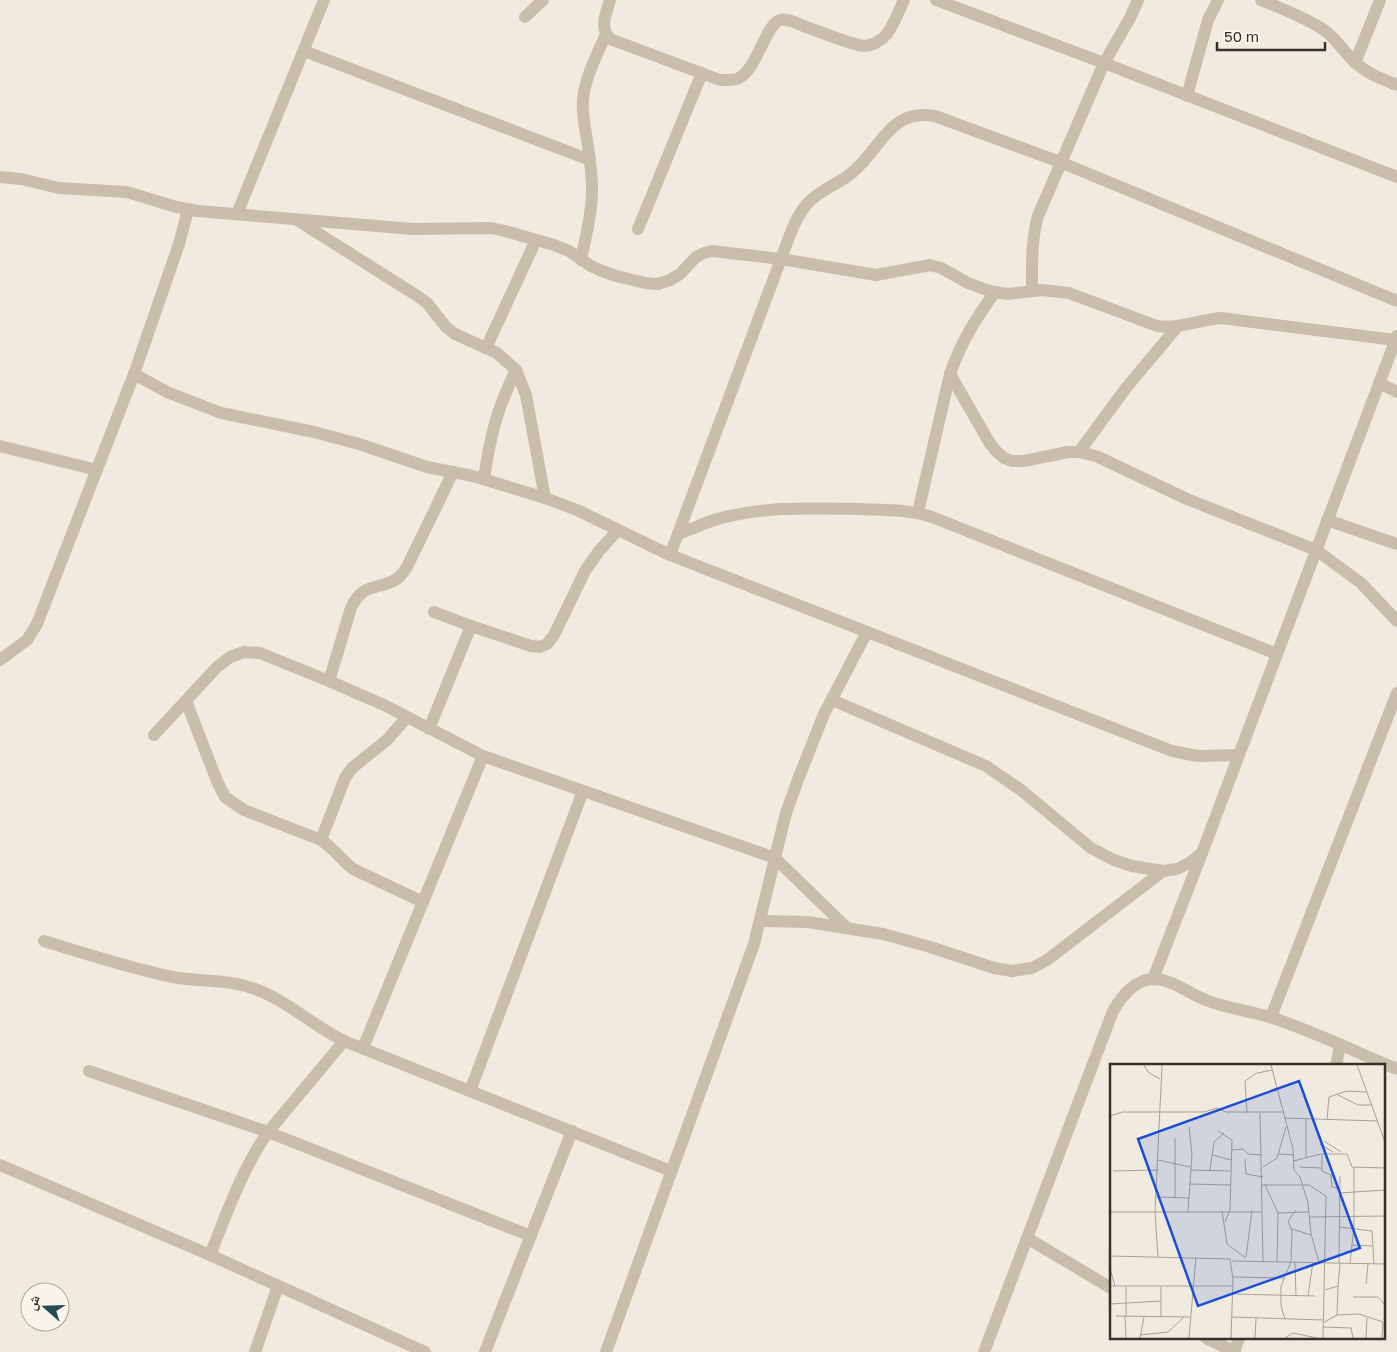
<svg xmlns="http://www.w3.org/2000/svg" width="1397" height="1352" font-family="'Golos Text','Noto Naskh Arabic',sans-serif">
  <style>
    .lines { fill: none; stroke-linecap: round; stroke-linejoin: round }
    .street { stroke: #c9bdab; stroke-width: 12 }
    .inset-road { fill: none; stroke: #a7a097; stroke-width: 1 }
    .view { fill: #1d4ed8; fill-opacity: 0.15; stroke: #1d4ed8; stroke-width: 2.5 }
    .inset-edge { fill: none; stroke: #37302a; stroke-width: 2.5 }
  </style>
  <rect width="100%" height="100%" fill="#f1ebdf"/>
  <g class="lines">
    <g class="street">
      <path d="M610,0C606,14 599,27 610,39L720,80C726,80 733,81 739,78C757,69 766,24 780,20C788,18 799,24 806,27C822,32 848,44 864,46C872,46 882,40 887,34C894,24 899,11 904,0"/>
      <polyline points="936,0 1104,63 1397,177"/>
      <path d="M1261,0C1282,9 1305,17 1324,30C1338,40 1344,53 1356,63C1368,74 1382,79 1397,85"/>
      <polyline points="525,17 543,0"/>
      <polyline points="304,51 590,160"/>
      <polyline points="1355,63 1380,0"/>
      <polyline points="1187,96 1208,20 1218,0"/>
      <path d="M0,177L21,179L59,188L127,192L176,207L198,211L413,229L491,228L505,231L554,245L569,251L591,266L602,271L616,276L645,283L658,284L670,280L680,274L696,257L704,253L712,251L781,259L876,275L930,265L941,268L968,283L984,289L995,292L1008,294L1042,290L1069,293L1157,326C1179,329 1199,320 1221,318L1395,340"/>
      <polyline points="237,214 324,0"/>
      <polyline points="297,220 419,297 427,303 446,327 455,334 497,353 516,370 526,395 545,498"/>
      <polyline points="638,229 702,73"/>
      <path d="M581,260C586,235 593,210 592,184C591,167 589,151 586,134C584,123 582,111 583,100C585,77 597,55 606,34"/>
      <path d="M1032,290C1032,265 1031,241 1038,216L1104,63L1130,18L1138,0"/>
      <polyline points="486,348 536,240"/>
      <polyline points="134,374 167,392 221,413 314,432 359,444 427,467 473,476 545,498 577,510 670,555 1172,751 1198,756 1238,755"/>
      <polyline points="950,374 989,442 996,451 1004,458 1012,461 1024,461 1068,452 1079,452 1096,456 1187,499 1316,550 1361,583 1397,621"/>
      <polyline points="1379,383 1397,392"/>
      <polyline points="0,446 97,470"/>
      <polyline points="1079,452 1126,388 1178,326"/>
      <path d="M484,479C490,436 497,409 516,370"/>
      <path d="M918,512L950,374C962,340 975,320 995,292"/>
      <polyline points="1327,520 1397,544"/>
      <path d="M678,534C690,530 702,524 714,520C762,506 810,508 859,509C884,510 908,509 932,517L1277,654"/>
      <path d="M670,555L781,259C788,241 794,219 807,204C820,189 840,184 854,171C882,147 890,108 935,116L1060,162L1397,301"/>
      <polyline points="434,612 471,626 531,646 540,647 547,644 554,635 585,571 599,551 618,530"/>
      <polyline points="0,660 27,640 37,624 134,374 179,244 188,210"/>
      <path d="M329,681L351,608C362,584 374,590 393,581C400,578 403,573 407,567L453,472"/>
      <polyline points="832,700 986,766 1021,790 1091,848 1114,860 1132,866 1163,871 1177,869 1191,862 1202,853"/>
      <path d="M186,701L217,781L225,797L244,810L321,840C333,848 342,860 353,869L423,902"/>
      <polyline points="429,729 471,626"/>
      <polyline points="154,735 217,667 230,657 244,652 260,653 329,681 384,705 483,756 775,858 847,928"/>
      <polyline points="321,840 345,778 352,768 387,740 407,717"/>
      <polyline points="760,921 808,922 883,934 927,946 994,968 1012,971 1032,968 1047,960 1163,871"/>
      <path d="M44,941C87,954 129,968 173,977C199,982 227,979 252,988C286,999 313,1026 344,1041L671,1171"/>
      <polyline points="1153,979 1202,853 1397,336"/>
      <polyline points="1271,1017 1397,693"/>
      <polyline points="363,1048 483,756"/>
      <polyline points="1336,1066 1340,1045"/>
      <polyline points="89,1071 268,1132 531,1236"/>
      <polyline points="470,1091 583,791"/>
      <polyline points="0,1165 210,1255 425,1352"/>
      <polyline points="1027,1238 1111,1288"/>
      <path d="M210,1255C227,1213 242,1169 268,1132L344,1041"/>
      <polyline points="1206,1338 1235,1352"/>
      <polyline points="255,1352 278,1286"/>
      <polyline points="485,1352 572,1131"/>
      <polyline points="606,1352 754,944 786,813 799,777 824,714 867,632"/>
      <path d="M984,1352L1113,1011C1122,996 1134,980 1153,979C1173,979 1189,994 1206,1000C1228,1009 1251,1011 1273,1018C1315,1032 1356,1052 1397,1069"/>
      <polyline points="1234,1352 1239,1338"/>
    </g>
  </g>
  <g transform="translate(1110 1064)">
    <rect width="275" height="275" fill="#f1ebdf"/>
    <path class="inset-road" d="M34,1L38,8L50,15M161,1L183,85L184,106L190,113L198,139L201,170L209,198M247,1L275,78M226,30L248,41H262M137,49L135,17L147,9L163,6M150,49L153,197M0,52L12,48H94L107,44L116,48H172M174,54L267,57M217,56L219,33L237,27L256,28M108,67L122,76L120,146L115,158M214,77L231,88M210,80L223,88M122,86L133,85L138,90L152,91M169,90L184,91M103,91L121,96M196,94V55M135,95L136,110L153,113M48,96L80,103M183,97L211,90M153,103L167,94L176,63M190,103L211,104M80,106L120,107M100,106L104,78L114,69M3,107L48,106M79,120L120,121M152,121H199L216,132L213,274M155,121L168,149L167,198M230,125L222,123L221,111L212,107V90H237L242,103L275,104M230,129L275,126M46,133L79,134M65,134V74M112,147L117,180L136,194M0,148H151M78,148L82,90L79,63M168,149L198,148M200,153L275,152M229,163L262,167L264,200M182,165L201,171M241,181L262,182M0,192L120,195L123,215L121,274M48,193L45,148L52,1M136,193L142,146M122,197L275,200M185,198L186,232M229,199L230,112M240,199L244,163V103M0,204L5,222M123,213L174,214M256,220L258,200M0,222H123M16,222V252M215,226L228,222L230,199M122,230L205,232M198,232L203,198M243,233H268L275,241M0,240L51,237M227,251L228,222M6,252L80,253M15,252L16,274M51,253V223M122,253L213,256M175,255L171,242V222L181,198L182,167L178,157L186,146M213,259L227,251L249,250L273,258L272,274M213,263L241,264L243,274M30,271L58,268L74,253M30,274L34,253M79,274L86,193M145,274L146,254M175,274L183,269L207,274M256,274L257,254"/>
    <path class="view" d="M189,17L250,184L88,242L28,75Z"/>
    <rect width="275" height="275" class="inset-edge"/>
  </g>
  <g transform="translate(45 1307) rotate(290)"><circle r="24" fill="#f9f5eb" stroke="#aba69e"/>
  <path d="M0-4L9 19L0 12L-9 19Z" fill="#224b56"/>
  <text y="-8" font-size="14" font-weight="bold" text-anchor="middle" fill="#37302a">ش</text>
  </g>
  <path d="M1217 42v8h108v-8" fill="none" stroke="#37302a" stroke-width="2.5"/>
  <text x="1224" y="42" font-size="15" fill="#37302a" stroke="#f9f5eb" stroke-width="4" paint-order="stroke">50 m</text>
</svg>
